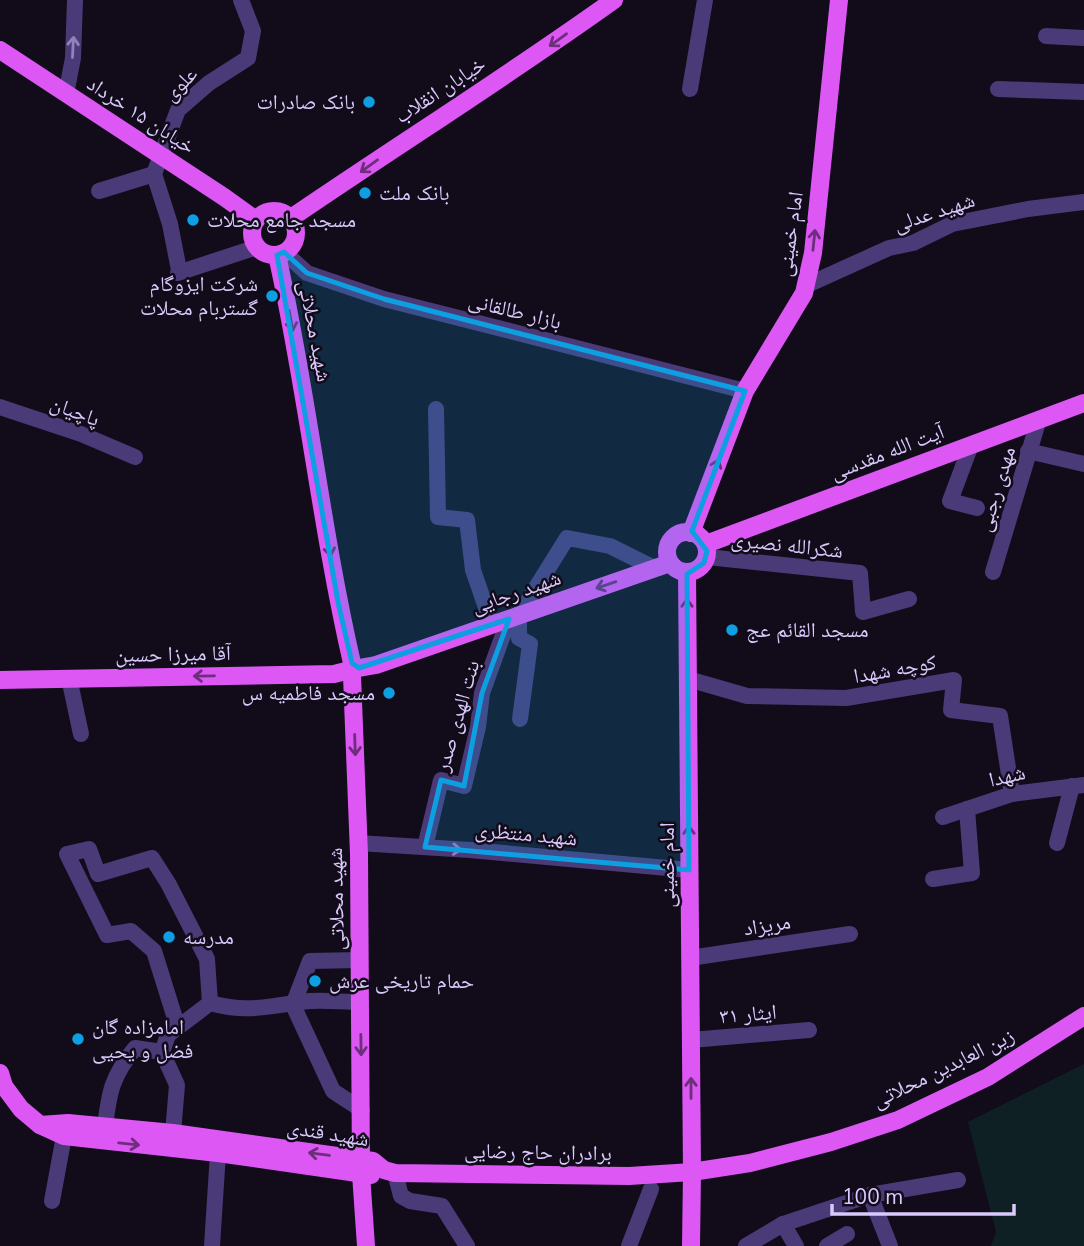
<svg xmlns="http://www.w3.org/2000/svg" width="1084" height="1246" font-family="'Nunito Sans','Noto Naskh Arabic',sans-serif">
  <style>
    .green { fill: #0f2024 }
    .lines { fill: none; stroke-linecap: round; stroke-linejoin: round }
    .minor { stroke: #4a3a77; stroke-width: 16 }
    .major { stroke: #dc57f4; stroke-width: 18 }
    .oneway { stroke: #6d2e7c }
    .oneway2 { stroke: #9282ba }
    .marked { fill: #0e9ee2; fill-opacity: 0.2; stroke: #0e9ee2; stroke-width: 5; stroke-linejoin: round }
    .poi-dot { fill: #0e9ee2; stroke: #120c1a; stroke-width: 2.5 }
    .labels { text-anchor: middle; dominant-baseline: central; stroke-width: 5; stroke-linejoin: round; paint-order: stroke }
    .street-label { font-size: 21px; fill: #dac9fc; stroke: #120c1a }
    .poi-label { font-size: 21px; fill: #dac9fc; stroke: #120c1a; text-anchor: start }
  </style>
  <rect width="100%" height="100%" fill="#120c1a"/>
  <polygon class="green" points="1084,1064 1084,1246 991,1246 996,1232 968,1122"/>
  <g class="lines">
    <g class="minor">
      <polyline points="1046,36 1084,38"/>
      <polyline points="690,89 705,0"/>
      <polyline points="998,89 1084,92"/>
      <polyline points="66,94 73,58 75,0"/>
      <polyline points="99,191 154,174"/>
      <polyline points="284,252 307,273 384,299 745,391"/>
      <polyline points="179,270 170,224 154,174 178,110 209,83 248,58 253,31 241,0"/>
      <polyline points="178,273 257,247"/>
      <polyline points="805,286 889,248 913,243 952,224 1028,209 1084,202"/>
      <polyline points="0,407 81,434 135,457"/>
      <polyline points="436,409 438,517 467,520 473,570 492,625"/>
      <polyline points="971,445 950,501 977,508"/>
      <polyline points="1028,451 1084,464"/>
      <polyline points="707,557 860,573 863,612 909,599"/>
      <polyline points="993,572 1039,419"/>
      <polyline points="69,678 81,734"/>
      <polyline points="688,679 747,696 846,698 954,680 951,710 1000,716 1012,794"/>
      <polyline points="520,719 530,644 519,638 519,615 567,538 610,546 654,568"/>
      <polyline points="943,817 1012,794 1084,785"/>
      <polyline points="358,843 470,850 689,870"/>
      <polyline points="1057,843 1072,786"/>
      <polyline points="425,847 441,780 464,786 478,727 482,693 503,635 515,617"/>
      <polyline points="933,879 972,873 967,809"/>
      <polyline points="690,958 850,934"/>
      <polyline points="360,960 310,961 293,1005 333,1091 362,1110"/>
      <polyline points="178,1028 154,951 131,931 107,935 67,854 89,849 98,874 152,858 168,883 207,959 210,1003"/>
      <polyline points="691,1040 809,1030"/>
      <path d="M162,1052L168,1035L210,1003C250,1014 271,1005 310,1001C326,1000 344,1002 360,1002"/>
      <polyline points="162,1052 177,1085 173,1133"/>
      <path d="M105,1127C109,1092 112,1076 135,1048L162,1052"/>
      <polyline points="395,1173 401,1196 410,1201 442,1206 467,1246"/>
      <polyline points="870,1195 890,1246"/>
      <polyline points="52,1201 64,1136"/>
      <polyline points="783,1224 796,1246"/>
      <polyline points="212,1246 218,1153"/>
      <polyline points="629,1246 651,1189"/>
      <polyline points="746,1246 783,1224 870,1195 958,1180"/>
      <polyline points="827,1246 847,1234"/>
    </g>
    <g class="major">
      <polyline points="0,50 224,197 256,220"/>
      <circle cx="274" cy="233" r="22"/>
      <path d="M291,218C398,145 508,76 614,0"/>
      <path d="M277,255C307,390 321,528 352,663"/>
      <circle cx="687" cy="552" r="20"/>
      <polyline points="691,533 745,391 804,293 813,253 839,0"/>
      <polyline points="706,544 1084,403"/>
      <polyline points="687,572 692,1172 691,1246"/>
      <polyline points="359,668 376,665 670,563"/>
      <polyline points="352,676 359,854 361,1174 366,1246"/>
      <polyline points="0,680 334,674 346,671"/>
      <polyline points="0,1073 4,1086 21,1109 40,1125 64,1136 218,1153 371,1175"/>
      <polyline points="40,1125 68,1123 173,1133 373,1161 384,1170 395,1173 629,1176 692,1172 750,1163 831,1142 898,1120 988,1077 1084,1016"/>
    </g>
  </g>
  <defs><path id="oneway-shaft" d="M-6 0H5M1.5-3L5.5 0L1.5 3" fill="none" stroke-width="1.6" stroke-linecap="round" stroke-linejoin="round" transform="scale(1.75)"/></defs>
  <g class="oneway">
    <use href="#oneway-shaft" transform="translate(558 40) rotate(144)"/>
    <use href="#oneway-shaft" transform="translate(369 166) rotate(144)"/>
    <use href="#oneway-shaft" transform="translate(814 240) rotate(-84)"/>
    <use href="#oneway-shaft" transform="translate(291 321) rotate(80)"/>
    <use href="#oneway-shaft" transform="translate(715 469) rotate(-69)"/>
    <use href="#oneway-shaft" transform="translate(329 546) rotate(81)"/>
    <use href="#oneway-shaft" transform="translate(606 585) rotate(161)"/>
    <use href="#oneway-shaft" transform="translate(687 609) rotate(-90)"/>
    <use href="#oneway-shaft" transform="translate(204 676) rotate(179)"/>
    <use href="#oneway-shaft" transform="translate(355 745) rotate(88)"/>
    <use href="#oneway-shaft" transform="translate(689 836) rotate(-91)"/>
    <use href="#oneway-shaft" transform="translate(361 1045) rotate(89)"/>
    <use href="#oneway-shaft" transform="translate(691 1088) rotate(-90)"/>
    <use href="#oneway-shaft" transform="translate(129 1144) rotate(6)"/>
    <use href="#oneway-shaft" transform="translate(319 1154) rotate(-172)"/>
  </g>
  <g class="oneway2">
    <use href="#oneway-shaft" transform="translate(73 47) rotate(-87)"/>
    <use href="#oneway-shaft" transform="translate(451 849) rotate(3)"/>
  </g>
  <path class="marked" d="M284,252L307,273L384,299L745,391L692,531L707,551L704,563L687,574L689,870L425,847L441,780L464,786L482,693L509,619L359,668L352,663L338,602L277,255Z"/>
  <g class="poi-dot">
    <circle cx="369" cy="102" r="7"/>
    <circle cx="365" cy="193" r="7"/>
    <circle cx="193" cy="220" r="7"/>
    <circle cx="272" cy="296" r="7"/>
    <circle cx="732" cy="630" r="7"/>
    <circle cx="389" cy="693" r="7"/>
    <circle cx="169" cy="937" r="7"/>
    <circle cx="315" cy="981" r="7"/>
    <circle cx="78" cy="1039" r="7"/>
  </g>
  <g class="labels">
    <g class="street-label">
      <text transform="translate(180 84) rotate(-45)">علوی</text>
      <text transform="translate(440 90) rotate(-33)">خیابان انقلاب</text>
      <text transform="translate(141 115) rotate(33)">خیابان ۱۵ خرداد</text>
      <text transform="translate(934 212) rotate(-18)">شهید عدلی</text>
      <text transform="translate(790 234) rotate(-82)">امام خمینی</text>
      <text transform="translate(515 311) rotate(14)">بازار طالقانی</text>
      <text transform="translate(315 331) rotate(79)">شهید محلاتی</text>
      <text transform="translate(75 411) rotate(21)">پاچیان</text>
      <text transform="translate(887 452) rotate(-21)">آیت الله مقدسی</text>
      <text transform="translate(996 489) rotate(-73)">مهدی رجبی</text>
      <text transform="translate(787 545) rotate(6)">شکرالله نصیری</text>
      <text transform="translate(516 592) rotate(-19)">شهید رجایی</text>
      <text transform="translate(173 654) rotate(-1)">آقا میرزا حسین</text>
      <text transform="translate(895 669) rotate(-10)">کوچه شهدا</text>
      <text transform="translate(457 716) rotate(-74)">بنت الهدی صدر</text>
      <text transform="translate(1007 776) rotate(-13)">شهدا</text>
      <text transform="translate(526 834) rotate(5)">شهید منتظری</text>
      <text transform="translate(667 865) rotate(-90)">امام خمینی</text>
      <text transform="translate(336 899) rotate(-91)">شهید محلاتی</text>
      <text transform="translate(767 925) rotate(-9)">مریزاد</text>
      <text transform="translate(748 1014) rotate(-5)">ایثار ۳۱</text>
      <text transform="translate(943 1068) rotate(-26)">زین العابدین محلاتی</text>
      <text transform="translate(328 1133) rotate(9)">شهید قندی</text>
      <text transform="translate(538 1152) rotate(1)">برادران حاج رضایی</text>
    </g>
    <g class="poi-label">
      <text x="355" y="102" text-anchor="end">بانک صادرات</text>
      <text x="379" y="193">بانک ملت</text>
      <text x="207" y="220">مسجد جامع محلات</text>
      <text x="258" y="284" text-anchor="end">شرکت ایزوگام<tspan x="258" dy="24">گستربام محلات</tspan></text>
      <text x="746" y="630">مسجد القائم عج</text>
      <text x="375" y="693" text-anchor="end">مسجد فاطمیه س</text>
      <text x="183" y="937">مدرسه</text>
      <text x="329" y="981">حمام تاریخی عرش</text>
      <text x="92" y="1027">امامزاده گان<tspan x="92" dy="24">فضل و یحیی</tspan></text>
    </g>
  </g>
  <path d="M832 1204v10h182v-10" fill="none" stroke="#dac9fc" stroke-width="3.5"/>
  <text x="842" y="1204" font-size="21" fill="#dac9fc" stroke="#120c1a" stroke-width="5" paint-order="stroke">100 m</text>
</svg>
